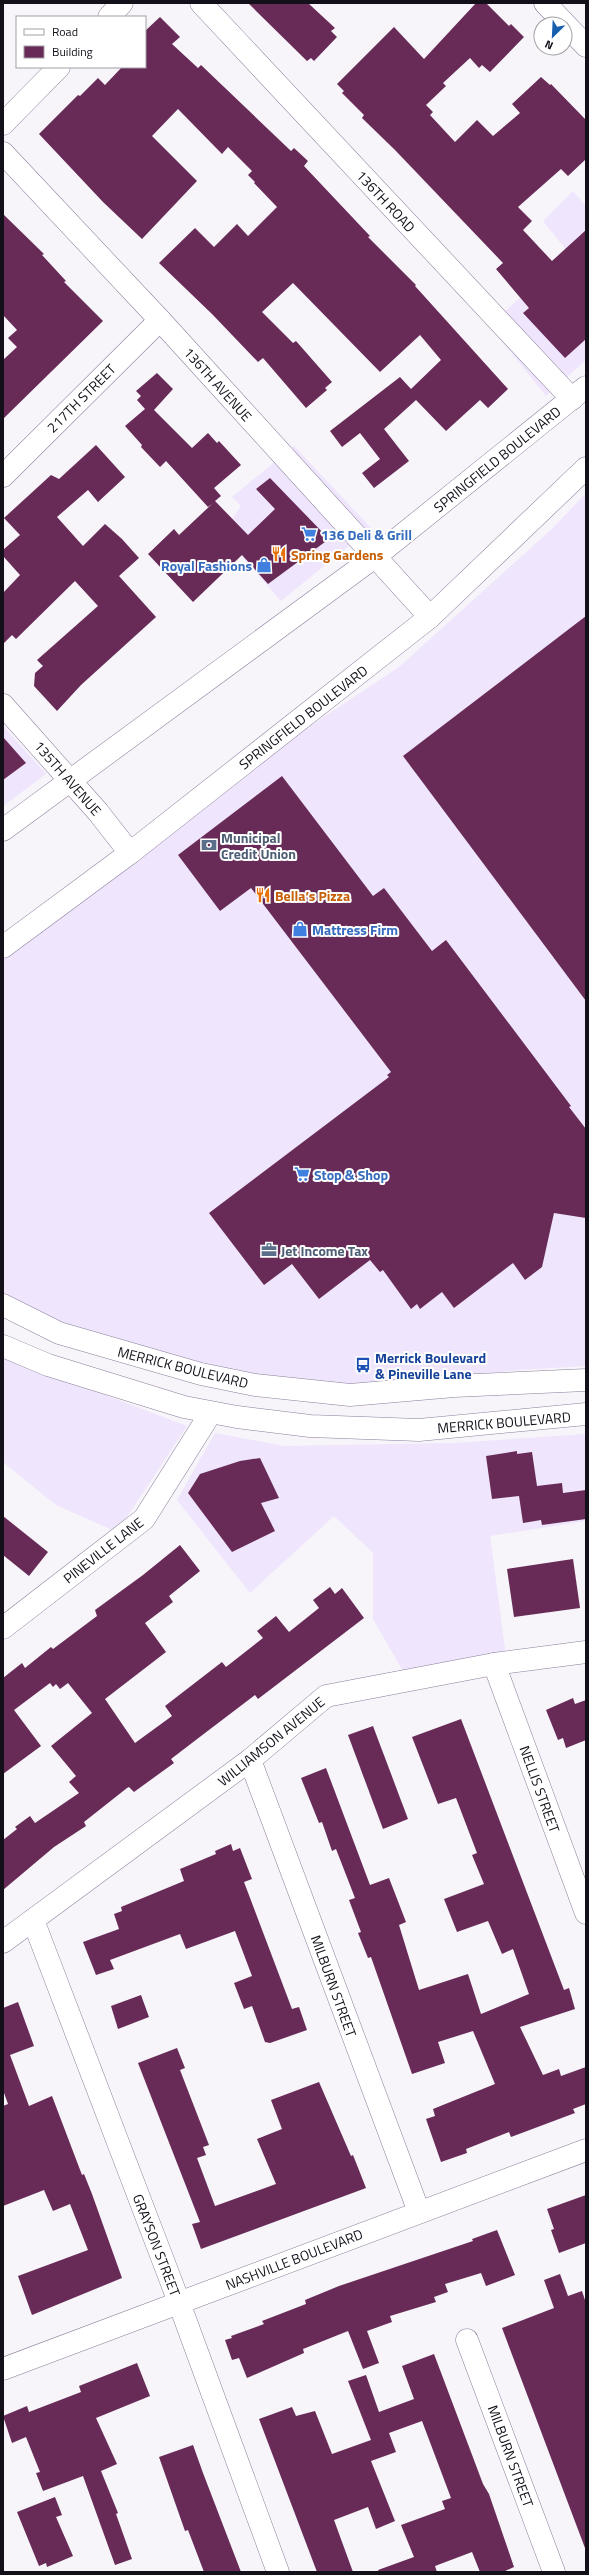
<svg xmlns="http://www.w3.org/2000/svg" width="589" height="2575" font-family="'Titillium Web',sans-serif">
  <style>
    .built { fill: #efe5fd }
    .building { fill: #682b57 }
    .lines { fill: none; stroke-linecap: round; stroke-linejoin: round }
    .minor-casing { stroke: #8b7f9b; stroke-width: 23 }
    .primary-casing { stroke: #8b7f9b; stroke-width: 23 }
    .minor { stroke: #fff; stroke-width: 22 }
    .primary { stroke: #fff; stroke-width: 22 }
    .labels { text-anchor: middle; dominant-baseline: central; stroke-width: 4; stroke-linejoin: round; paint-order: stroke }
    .street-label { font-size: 14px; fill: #14101a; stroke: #fff }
    .shop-label { font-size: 14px; font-weight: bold; fill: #366cbe; stroke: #fff; text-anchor: start }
    .food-label { font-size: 14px; font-weight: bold; fill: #c56008; stroke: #fff; text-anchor: start }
    .service-label { font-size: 14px; font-weight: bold; fill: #4e5e75; stroke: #fff; text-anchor: start }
    .transit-label { font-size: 14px; font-weight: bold; fill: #164399; stroke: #fff; text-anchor: start }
  </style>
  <rect width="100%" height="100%" fill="#f7f4fa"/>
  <g class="built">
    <polygon points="573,191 586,206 586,360 546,396 490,326 568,252 543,221"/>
    <polygon points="294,446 371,528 281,601 222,534 241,506 232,497"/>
    <polygon points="586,493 586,1366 518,1370 350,1387 249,1377 52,1324 3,1294 3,956 291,739 399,667 553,528"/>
    <polygon points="3,726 46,774 3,806"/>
    <polygon points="3,1349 52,1375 187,1426 117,1532 56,1505 3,1462"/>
    <polygon points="215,1433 284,1446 453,1443 586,1434 586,1521 490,1536 506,1656 403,1671 373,1619 373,1553 334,1516 250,1593 177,1500"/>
  </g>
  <g class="building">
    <polygon points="248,3 308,3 335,28 331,31 337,37 314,61 311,58 307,61"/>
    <polygon points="476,3 486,3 509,26 511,24 524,37 490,72 482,65 479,68 470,58 443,83 446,86 426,105 433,112 430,115 455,142 477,120 493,136 520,113 512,104 541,77 550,85 551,84 586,120 586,159 568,176 561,169 518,207 532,221 523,230 552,261 586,230 586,339 565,358 523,313 529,308 496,269 503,263 395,150 362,118 364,115 342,93 344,91 337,84 394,27 424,59"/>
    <polygon points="160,17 180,37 172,44 198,68 201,65 291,151 294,148 308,161 304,166 370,236 368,237 416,285 415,286 508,389 488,408 480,400 446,431 416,400 384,429 409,461 374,488 362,473 380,459 360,433 342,447 330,431 400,377 411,389 441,360 420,335 380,372 293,283 262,312 293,343 296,341 332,382 325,388 327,390 306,408 263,358 258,362 212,314 159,263 195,228 214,247 237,224 248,236 277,207 254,183 255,182 248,175 252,171 228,147 222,154 178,109 152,136 197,181 142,239 103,202 39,134 78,95 80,96 98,78 105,85 122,67 145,67 145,31"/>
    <polygon points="3,214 44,254 42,255 66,281 64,282 103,321 3,419 3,360 17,347 8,338 17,330 3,315"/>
    <polygon points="157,373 173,389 154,410 192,448 208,433 217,443 219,441 241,465 214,488 221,496 215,501 248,535 275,509 256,489 270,478 329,539 268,584 242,555 193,602 148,554 174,529 179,535 212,504 208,507 166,461 160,467 141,447 142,445 125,426 145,409 137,400 141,396 136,391"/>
    <polygon points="96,445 125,477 98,502 88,490 57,517 83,546 105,524 122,539 139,558 119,576 156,617 81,685 57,711 34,686 35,673 43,666 37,660 98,606 75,581 16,639 12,635 3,644 3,593 20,575 3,556 3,550 20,535 4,518 51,475 59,479"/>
    <polygon points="586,616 586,1001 403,756"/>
    <polygon points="3,737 26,763 3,780"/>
    <polygon points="282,776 373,896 384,888 432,951 446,940 571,1106 569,1107 586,1129 586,1218 554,1213 542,1267 525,1280 513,1263 454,1308 442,1292 420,1309 417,1304 411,1309 383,1270 380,1272 370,1260 319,1299 292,1264 264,1285 209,1213 389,1077 387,1075 391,1072 251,888 220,911 178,855"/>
    <polygon points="517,1451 517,1454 532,1452 537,1486 562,1483 563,1493 586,1490 586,1519 542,1525 541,1520 523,1523 519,1496 492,1499 486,1456"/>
    <polygon points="260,1458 279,1498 261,1503 275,1531 232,1552 188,1493 200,1474 240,1461"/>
    <polygon points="3,1516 48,1552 29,1576 3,1555"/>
    <polygon points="180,1545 200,1571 169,1596 173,1602 145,1623 166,1652 105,1699 135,1743 172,1716 165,1706 222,1662 226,1667 263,1638 257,1631 276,1616 289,1632 319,1608 313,1600 330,1587 335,1594 342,1588 364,1618 258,1699 255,1695 205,1733 171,1759 174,1763 134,1792 129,1787 127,1788 84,1822 86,1826 54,1847 3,1890 3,1840 17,1829 15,1827 30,1816 35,1823 79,1793 69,1782 76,1776 51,1746 92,1713 68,1683 60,1689 56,1684 53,1687 50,1683 14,1710 41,1746 3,1774 3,1678 22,1663 25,1668 51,1647 53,1649 97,1616 95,1610 143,1575"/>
    <polygon points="573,1559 580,1608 514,1617 507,1569"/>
    <polygon points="573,1698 575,1704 586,1700 586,1740 566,1748 563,1738 558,1740 546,1710"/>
    <polygon points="461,1719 564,1990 569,1988 575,2009 520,2027 543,2075 559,2069 561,2076 586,2067 586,2104 573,2109 575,2113 511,2137 509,2132 466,2149 467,2153 441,2162 426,2119 435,2116 433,2109 495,2084 473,2031 438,2042 445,2063 412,2074 371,1957 368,1958 358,1933 361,1932 349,1900 355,1898 336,1849 332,1851 322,1822 319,1823 301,1778 326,1768 370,1885 389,1878 406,1922 399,1925 419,1990 468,1974 481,2014 529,1994 513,1949 502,1954 488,1921 457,1932 444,1899 484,1884 472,1855 477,1853 456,1798 438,1804 412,1737"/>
    <polygon points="373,1726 408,1819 383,1829 348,1735"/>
    <polygon points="231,1844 233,1851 240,1848 252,1879 244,1882 292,2009 299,2007 307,2030 270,2043 265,2042 252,2006 244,2009 234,1983 252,1976 235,1931 186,1949 180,1934 110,1960 114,1969 96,1975 83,1942 119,1929 114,1914 122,1911 121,1907 184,1881 180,1869 216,1854 215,1851"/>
    <polygon points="141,1995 149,2017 118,2029 111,2006"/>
    <polygon points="18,2002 34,2046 10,2055 29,2106 52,2096 82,2175 84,2174 92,2194 122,2278 32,2315 18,2276 88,2250 70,2204 53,2211 44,2190 3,2206 3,2106 8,2104 3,2090 3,2008"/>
    <polygon points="177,2048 185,2068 180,2070 209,2145 203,2147 206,2155 197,2158 215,2206 276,2184 257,2139 282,2129 271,2100 319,2082 351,2156 353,2155 366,2188 201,2249 192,2224 200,2222 138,2063"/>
    <polygon points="586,2195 586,2243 559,2253 551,2230 554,2229 547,2209"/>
    <polygon points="497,2230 515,2275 486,2286 481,2273 445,2284 448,2292 434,2297 436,2302 390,2316 392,2322 367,2331 379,2363 363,2369 348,2331 303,2349 304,2353 247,2378 239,2358 232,2360 225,2340 232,2338 231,2336 264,2324 262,2321 306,2304 305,2300 339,2286 473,2241 472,2239"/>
    <polygon points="560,2274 568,2296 582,2291 586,2303 585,2548 502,2328 554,2308 544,2280"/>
    <polygon points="434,2354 483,2484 489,2494 514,2567 503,2572 480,2572 472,2552 435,2566 437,2572 379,2572 378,2570 414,2557 401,2525 445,2509 442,2501 451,2498 422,2421 389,2433 396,2452 371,2461 395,2521 376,2529 368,2507 334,2520 353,2572 317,2572 259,2419 292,2407 296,2416 315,2411 332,2454 371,2440 348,2381 366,2375 379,2412 414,2399 402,2366"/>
    <polygon points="137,2363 150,2396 96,2418 117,2464 101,2471 118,2513 116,2514 132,2559 115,2565 83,2476 43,2491 36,2473 40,2472 26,2437 12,2443 3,2416 27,2406 29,2412 81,2392 79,2386"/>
    <polygon points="193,2445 203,2473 241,2572 204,2572 188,2530 185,2531 159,2457"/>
    <polygon points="55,2497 62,2515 56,2517 73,2556 47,2567 46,2563 39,2566 17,2512"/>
  </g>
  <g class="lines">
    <defs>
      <g id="minor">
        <polyline points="201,3 572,399"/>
        <polyline points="545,3 586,46"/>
        <polyline points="109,17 122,3"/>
        <polyline points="3,124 59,67"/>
        <polyline points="3,153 160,320 430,617"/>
        <polyline points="3,476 160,320"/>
        <polyline points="3,705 98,812 130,853"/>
        <polyline points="3,1628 144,1519 210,1414"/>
        <polyline points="494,1664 586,1913"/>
        <polyline points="250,1760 419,2212"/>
        <polyline points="33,1920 171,2281 278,2572"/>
        <polyline points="3,1942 250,1760 326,1696 494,1664 586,1652"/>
        <polyline points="467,2340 554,2572"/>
        <polyline points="3,2369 586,2150"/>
      </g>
      <g id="primary">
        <polyline points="3,830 376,556 586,387"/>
        <polyline points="3,947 130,853 430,617 586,468"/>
        <polyline points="3,1305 59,1333 201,1374 255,1385 350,1395 454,1386 586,1380"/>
        <polyline points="3,1346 48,1365 184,1407 237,1417 310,1426 419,1430 586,1414"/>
      </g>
    </defs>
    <use href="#minor" class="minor-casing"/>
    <use href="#primary" class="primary-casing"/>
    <use href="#minor" class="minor"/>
    <use href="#primary" class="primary"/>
  </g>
  <defs>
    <symbol id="supermarket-bare" viewBox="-9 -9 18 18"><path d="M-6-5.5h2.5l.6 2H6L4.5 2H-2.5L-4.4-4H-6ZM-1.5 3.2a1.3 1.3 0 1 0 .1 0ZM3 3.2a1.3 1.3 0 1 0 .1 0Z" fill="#3f7fe0" stroke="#fff" stroke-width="2.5" paint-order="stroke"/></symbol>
    <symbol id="restaurant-bare" viewBox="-9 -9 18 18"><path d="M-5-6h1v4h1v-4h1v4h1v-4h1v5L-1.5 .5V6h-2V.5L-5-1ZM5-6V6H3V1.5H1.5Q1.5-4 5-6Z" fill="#e8710a" stroke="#fff" stroke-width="2.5" paint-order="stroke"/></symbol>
    <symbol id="shop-bare" viewBox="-9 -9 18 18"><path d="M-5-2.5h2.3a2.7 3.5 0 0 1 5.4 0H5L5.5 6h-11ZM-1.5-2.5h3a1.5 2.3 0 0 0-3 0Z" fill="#3f7fe0" stroke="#fff" stroke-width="2.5" paint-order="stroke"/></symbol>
    <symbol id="bank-bare" viewBox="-9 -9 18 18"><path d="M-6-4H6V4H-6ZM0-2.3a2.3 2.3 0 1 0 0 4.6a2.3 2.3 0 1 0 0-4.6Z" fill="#5c6f8a" stroke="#fff" stroke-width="2.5" paint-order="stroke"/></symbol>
    <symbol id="office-bare" viewBox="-9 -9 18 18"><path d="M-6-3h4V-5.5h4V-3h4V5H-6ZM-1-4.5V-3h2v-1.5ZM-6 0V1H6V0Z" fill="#5c6f8a" stroke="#fff" stroke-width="2.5" paint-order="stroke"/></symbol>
    <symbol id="bus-bare" viewBox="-9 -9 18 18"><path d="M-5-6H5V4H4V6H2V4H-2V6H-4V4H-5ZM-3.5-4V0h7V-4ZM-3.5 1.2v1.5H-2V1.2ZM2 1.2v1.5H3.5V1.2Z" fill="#1a4fb4" stroke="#fff" stroke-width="2.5" paint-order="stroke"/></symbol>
  </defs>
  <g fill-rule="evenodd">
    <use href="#supermarket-bare" x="298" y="523" width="22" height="22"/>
    <use href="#restaurant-bare" x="268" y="543" width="22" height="22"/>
    <use href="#shop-bare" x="253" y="554" width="22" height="22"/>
    <use href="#bank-bare" x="198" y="834" width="22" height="22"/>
    <use href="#restaurant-bare" x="252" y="884" width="22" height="22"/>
    <use href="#shop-bare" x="289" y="918" width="22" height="22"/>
    <use href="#supermarket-bare" x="291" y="1163" width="22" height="22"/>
    <use href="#office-bare" x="258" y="1239" width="22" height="22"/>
    <use href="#bus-bare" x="352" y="1354" width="22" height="22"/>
  </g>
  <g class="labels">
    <g class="street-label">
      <text transform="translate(386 201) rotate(47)">136TH ROAD</text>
      <text transform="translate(218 384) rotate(48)">136TH AVENUE</text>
      <text transform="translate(81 398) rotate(-45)">217TH STREET</text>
      <text transform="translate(497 459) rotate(-39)">SPRINGFIELD BOULEVARD</text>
      <text transform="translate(303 717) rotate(-38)">SPRINGFIELD BOULEVARD</text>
      <text transform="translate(68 778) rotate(49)">135TH AVENUE</text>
      <text transform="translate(183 1367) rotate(14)">MERRICK BOULEVARD</text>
      <text transform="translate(504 1422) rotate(-5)">MERRICK BOULEVARD</text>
      <text transform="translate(103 1550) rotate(-38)">PINEVILLE LANE</text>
      <text transform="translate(271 1741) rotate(-39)">WILLIAMSON AVENUE</text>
      <text transform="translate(540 1789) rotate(70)">NELLIS STREET</text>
      <text transform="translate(334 1986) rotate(70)">MILBURN STREET</text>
      <text transform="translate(157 2245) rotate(69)">GRAYSON STREET</text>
      <text transform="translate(294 2259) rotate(-21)">NASHVILLE BOULEVARD</text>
      <text transform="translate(511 2456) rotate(70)">MILBURN STREET</text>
    </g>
    <g class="shop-label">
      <text x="321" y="534">136 Deli &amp; Grill</text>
      <text x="252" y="565" text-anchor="end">Royal Fashions</text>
      <text x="312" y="929">Mattress Firm</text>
      <text x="314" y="1174">Stop &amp; Shop</text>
    </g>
    <g class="food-label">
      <text x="291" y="554">Spring Gardens</text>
      <text x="275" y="895">Bella’s Pizza</text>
    </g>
    <g class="service-label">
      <text x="221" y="837">Municipal<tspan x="221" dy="16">Credit Union</tspan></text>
      <text x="281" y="1250">Jet Income Tax</text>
    </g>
    <g class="transit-label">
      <text x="375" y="1357">Merrick Boulevard<tspan x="375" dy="16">&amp; Pineville Lane</tspan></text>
    </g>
  </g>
  <rect width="589" height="2575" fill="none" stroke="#14101a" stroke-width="8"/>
  <rect x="16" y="16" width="130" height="52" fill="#ffffff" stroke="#a19fa3"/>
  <rect x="24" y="29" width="20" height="6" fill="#ffffff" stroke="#a19fa3"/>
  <text x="52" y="36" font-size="12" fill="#14101a">Road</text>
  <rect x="24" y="46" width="20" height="12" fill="#682b57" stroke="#a19fa3"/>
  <text x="52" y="56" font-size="12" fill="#14101a">Building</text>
  <g transform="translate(553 36) rotate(204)"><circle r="19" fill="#ffffff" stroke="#a19fa3"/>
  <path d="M0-3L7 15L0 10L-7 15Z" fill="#185faf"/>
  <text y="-6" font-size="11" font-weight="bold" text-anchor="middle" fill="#14101a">N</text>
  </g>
</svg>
